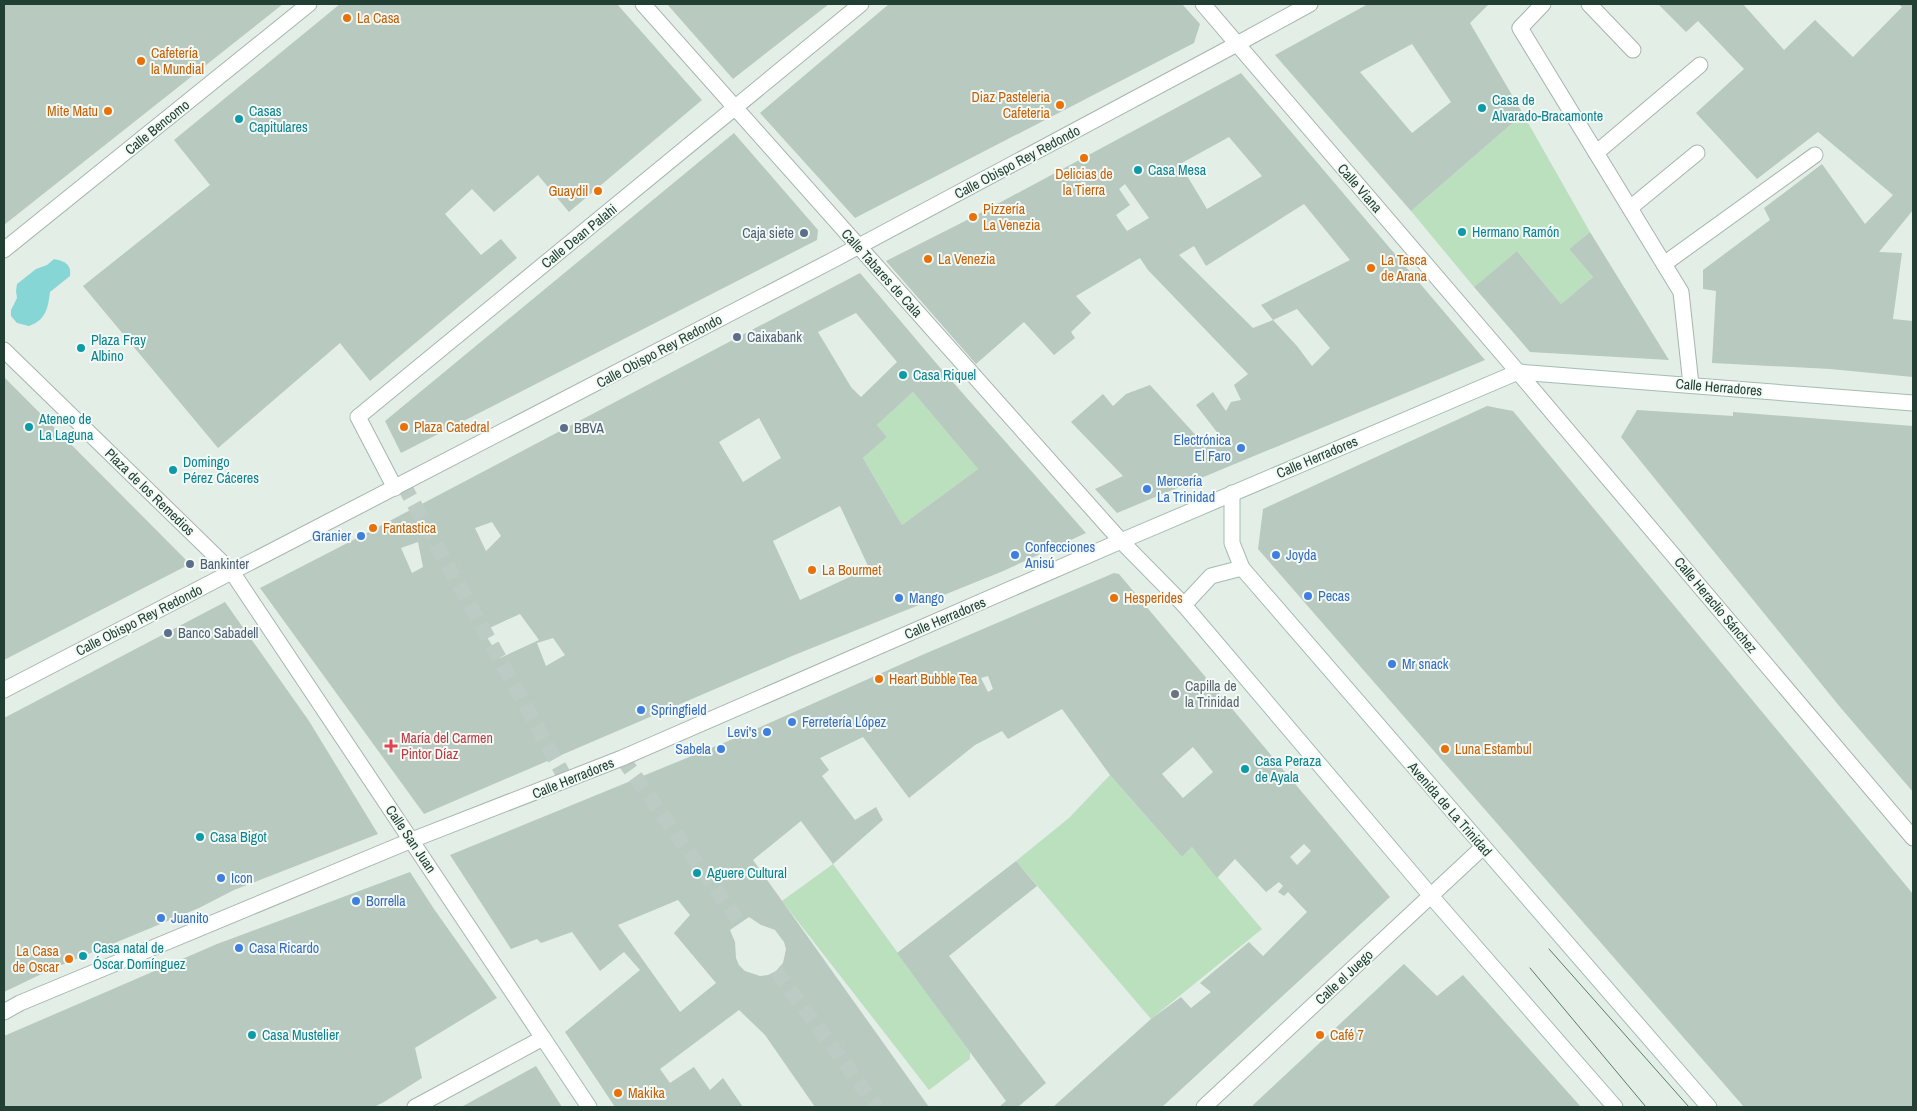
<svg xmlns="http://www.w3.org/2000/svg" width="1917" height="1111" font-family="'Archivo Narrow',sans-serif">
  <style>
    .green { fill: #bae0be }
    .water { fill: #87d6d6 }
    .building { fill: #b8c9bf; fill-rule: evenodd }
    .lines { fill: none; stroke-linecap: round; stroke-linejoin: round }
    .street-tunnel { stroke: #bccbc3; stroke-width: 15; stroke-dasharray: 15 8; stroke-linecap: butt }
    .lane-casing { stroke: #a5b6ad; stroke-width: 17 }
    .street-casing { stroke: #a5b6ad; stroke-width: 17 }
    .secondary-casing { stroke: #a3bdb0; stroke-width: 17 }
    .lane { stroke: #fff; stroke-width: 15 }
    .street { stroke: #fff; stroke-width: 15 }
    .secondary { stroke: #fff; stroke-width: 15 }
    .tram { stroke: #5b7c6e; stroke-width: 1 }
    .food-dot { fill: #e8710a; stroke: #f3faf6; stroke-width: 2 }
    .culture-dot { fill: #0f9aa8; stroke: #f3faf6; stroke-width: 2 }
    .service-dot { fill: #5c6f8a; stroke: #f3faf6; stroke-width: 2 }
    .shop-dot { fill: #3f7fe0; stroke: #f3faf6; stroke-width: 2 }
    .worship-dot { fill: #6b7280; stroke: #f3faf6; stroke-width: 2 }
    .health-dot { fill: #e0444e; stroke: #f3faf6; stroke-width: 2 }
    .labels { text-anchor: middle; dominant-baseline: central; stroke-width: 4; stroke-linejoin: round; paint-order: stroke }
    .food-label { font-size: 14px; fill: #c56008; stroke: #f3faf6; text-anchor: start }
    .culture-label { font-size: 14px; fill: #0d838f; stroke: #f3faf6; text-anchor: start }
    .street-label { font-size: 14px; fill: #214033; stroke: #f3faf6 }
    .service-label { font-size: 14px; fill: #4e5e75; stroke: #f3faf6; text-anchor: start }
    .shop-label { font-size: 14px; fill: #366cbe; stroke: #f3faf6; text-anchor: start }
    .worship-label { font-size: 14px; fill: #5b616d; stroke: #f3faf6; text-anchor: start }
    .health-label { font-size: 14px; fill: #be3a42; stroke: #f3faf6; text-anchor: start }
  </style>
  <rect width="100%" height="100%" fill="#e3eee7"/>
  <g class="green">
    <polygon points="1523,114 1590,232 1569,249 1593,277 1561,304 1517,251 1474,287 1411,211"/>
    <polygon points="913,392 978,469 902,525 863,458 887,437 877,425"/>
    <polygon points="1110,775 1182,857 1192,847 1262,929 1151,1019 1016,861 1069,818"/>
    <polygon points="833,864 970,1052 970,1059 929,1090 782,901"/>
  </g>
  <path class="water" d="M54,259C64,261 72,264 70,276L50,292C48,308 46,320 29,326L17,323L11,316V310L17,298L16,291L17,284L36,269L47,265Z"/>
  <g class="building">
    <polygon points="4,4 283,4 4,225"/>
    <polygon points="340,4 617,4 702,100 569,212 538,175 494,212 472,189 445,214 481,255 501,239 517,258 370,381 340,343 218,448 83,286 210,185 174,140"/>
    <polygon points="667,4 829,4 733,79"/>
    <polygon points="889,4 1182,4 1200,24 1194,43 855,218 760,113"/>
    <path d="M1368,4H1489L1470,23L1523,114L1411,211L1275,55ZM1412,44L1451,102L1412,133L1360,72Z"/>
    <polygon points="1658,4 1743,4 1784,50 1815,20 1853,57 1902,7 1898,4 1913,4 1913,210 1879,252 1902,253 1893,319 1913,321 1913,377 1830,369 1712,363 1716,291 1703,289 1703,270 1770,220 1764,208 1822,164 1865,224 1893,195 1818,132 1757,179 1696,113 1744,69 1698,21 1686,32"/>
    <path d="M1241,73L1485,360L1117,513L1095,489L1123,476L1071,422L1103,394L1113,406L1126,394L1150,385L1202,442L1204,448L1223,440L1196,405L1213,392L1226,411L1231,402L1241,400L1234,385L1248,374L1148,270L1140,258L1076,296L1091,313L1071,332L1075,338L1054,355L1024,322L976,364L886,261L973,217ZM1229,137L1262,176L1207,209L1180,164ZM1125,184L1149,218L1127,231L1116,215L1130,205L1119,189ZM1304,204L1350,260L1261,305L1273,320L1297,309L1330,348L1312,366L1297,346L1273,320L1253,328L1179,255L1194,246L1206,266Z"/>
    <polygon points="734,133 818,230 817,240 401,453 385,421"/>
    <polygon points="1590,232 1643,318 1669,360 1530,352 1474,287 1517,251 1561,304 1593,277 1569,249"/>
    <path d="M860,273L936,363L1086,533L1001,572L792,656L424,814L260,588L361,536ZM856,313L897,362L861,397L851,387L818,332ZM913,392L978,469L902,525L863,458L887,437L877,425ZM759,418L781,458L743,482L719,442ZM840,506L869,568L800,600L773,541ZM492,522L501,536L486,551L475,528ZM418,542L423,567L412,573L401,548ZM520,614L539,640L500,658L483,631ZM553,638L565,655L546,666L537,643Z"/>
    <polygon points="4,377 190,564 4,660"/>
    <polygon points="1487,406 1513,411 1913,894 1913,1107 1744,1107 1258,549 1263,509"/>
    <polygon points="1637,410 1733,416 1733,412 1913,426 1913,792 1840,707 1621,437"/>
    <path d="M1114,573L1119,574L1390,897L1162,1107H1053L1151,1019L1181,997L1191,1008L1211,992L1200,983L1249,942L1263,956L1307,912L1288,892L1284,896L1278,892L1283,886L1279,882L1266,892L1235,859L1217,878L1192,847L1182,857L1110,775L1062,709L1008,739L1002,731L975,745L909,798L863,737L820,758L829,770L822,776L855,820L876,807L883,820L833,864L801,821L753,860L929,1107H815L765,1035L739,1010L660,1069L670,1083L694,1067L710,1090L723,1078L743,1107H615L565,1032L640,970L624,952L600,971L572,932L541,943L537,939L511,949L450,855L738,737L922,655ZM988,676L993,689L988,692L981,678ZM1193,747L1213,772L1183,798L1162,774ZM1304,844L1311,851L1297,865L1290,857ZM678,900L690,915L674,933L716,983L680,1012L618,925ZM749,917L761,925L775,930L784,942L786,949L783,963L776,971L768,975L760,976L745,971L739,965L736,958L735,942L730,930Z"/>
    <polygon points="225,602 309,721 378,834 234,890 199,908 52,969 4,992 4,718"/>
    <polygon points="1016,861 1037,886 949,956 1046,1083 1018,1107 999,1107 1006,1101 897,953"/>
    <polygon points="410,872 434,909 497,998 415,1048 422,1078 384,1102 374,1107 4,1107 4,1036 217,944"/>
    <polygon points="1404,964 1437,996 1463,975 1581,1107 1251,1107"/>
    <polygon points="536,1066 562,1107 460,1107 465,1105"/>
  </g>
  <g class="lines">
    <g class="street-tunnel">
      <polyline points="403,484 567,781"/>
      <polyline points="622,758 740,923"/>
      <polyline points="776,971 877,1107"/>
    </g>
    <defs>
      <g id="lane">
        <polyline points="1543,4 1520,28 1681,292 1691,385"/>
        <polyline points="1589,4 1633,50"/>
        <polyline points="1596,153 1700,65"/>
        <polyline points="1630,208 1697,153"/>
        <polyline points="1664,264 1815,155"/>
      </g>
      <g id="street">
        <polyline points="1203,4 1518,372 1913,838"/>
        <polyline points="4,250 309,4"/>
        <polyline points="4,350 232,572 543,1038 415,1107"/>
        <polyline points="395,488 358,417 861,4"/>
        <polyline points="4,690 833,260 1237,44 1310,4"/>
        <polyline points="4,1012 20,1003 412,840 622,758 1121,541 643,4"/>
        <polyline points="1204,1107 1483,847"/>
      </g>
      <g id="secondary">
        <polyline points="1232,493 1232,543 1242,568 1709,1107"/>
        <polyline points="1184,605 1211,576 1242,568"/>
        <polyline points="543,1038 589,1107"/>
        <polyline points="1615,1107 1431,896 1184,605 1121,541 1518,372 1913,403"/>
      </g>
    </defs>
    <use href="#lane" class="lane-casing"/>
    <use href="#street" class="street-casing"/>
    <use href="#secondary" class="secondary-casing"/>
    <use href="#lane" class="lane"/>
    <use href="#street" class="street"/>
    <use href="#secondary" class="secondary"/>
    <g class="tram">
      <polyline points="1549,949 1689,1107"/>
      <polyline points="1530,968 1646,1107"/>
    </g>
  </g>
  <g class="food-dot">
    <circle cx="347" cy="18" r="5"/>
    <circle cx="141" cy="61" r="5"/>
    <circle cx="1060" cy="105" r="5"/>
    <circle cx="108" cy="111" r="5"/>
    <circle cx="1084" cy="158" r="5"/>
    <circle cx="598" cy="191" r="5"/>
    <circle cx="973" cy="217" r="5"/>
    <circle cx="928" cy="259" r="5"/>
    <circle cx="1371" cy="268" r="5"/>
    <circle cx="404" cy="427" r="5"/>
    <circle cx="373" cy="528" r="5"/>
    <circle cx="812" cy="570" r="5"/>
    <circle cx="1114" cy="598" r="5"/>
    <circle cx="879" cy="679" r="5"/>
    <circle cx="1445" cy="749" r="5"/>
    <circle cx="69" cy="959" r="5"/>
    <circle cx="1320" cy="1035" r="5"/>
    <circle cx="618" cy="1093" r="5"/>
  </g>
  <g class="culture-dot">
    <circle cx="1482" cy="108" r="5"/>
    <circle cx="239" cy="119" r="5"/>
    <circle cx="1138" cy="170" r="5"/>
    <circle cx="1462" cy="232" r="5"/>
    <circle cx="81" cy="348" r="5"/>
    <circle cx="903" cy="375" r="5"/>
    <circle cx="29" cy="427" r="5"/>
    <circle cx="173" cy="470" r="5"/>
    <circle cx="1245" cy="769" r="5"/>
    <circle cx="200" cy="837" r="5"/>
    <circle cx="697" cy="873" r="5"/>
    <circle cx="83" cy="956" r="5"/>
    <circle cx="252" cy="1035" r="5"/>
  </g>
  <g class="service-dot">
    <circle cx="804" cy="233" r="5"/>
    <circle cx="737" cy="337" r="5"/>
    <circle cx="564" cy="428" r="5"/>
    <circle cx="190" cy="564" r="5"/>
    <circle cx="168" cy="633" r="5"/>
  </g>
  <g class="shop-dot">
    <circle cx="1241" cy="448" r="5"/>
    <circle cx="1147" cy="489" r="5"/>
    <circle cx="361" cy="536" r="5"/>
    <circle cx="1015" cy="555" r="5"/>
    <circle cx="1276" cy="555" r="5"/>
    <circle cx="1308" cy="596" r="5"/>
    <circle cx="899" cy="598" r="5"/>
    <circle cx="1392" cy="664" r="5"/>
    <circle cx="641" cy="710" r="5"/>
    <circle cx="792" cy="722" r="5"/>
    <circle cx="767" cy="732" r="5"/>
    <circle cx="721" cy="749" r="5"/>
    <circle cx="221" cy="878" r="5"/>
    <circle cx="356" cy="901" r="5"/>
    <circle cx="161" cy="918" r="5"/>
    <circle cx="239" cy="948" r="5"/>
  </g>
  <circle class="worship-dot" cx="1175" cy="694" r="5"/>
  <path class="health-dot" d="M388.5 738.5h5v5h5v5h-5v5h-5v-5h-5v-5h5z"/>
  <g class="labels">
    <g class="food-label">
      <text x="357" y="18">La Casa</text>
      <text x="151" y="53">Cafetería<tspan x="151" dy="16">la Mundial</tspan></text>
      <text x="1050" y="97" text-anchor="end">Diaz Pasteleria<tspan x="1050" dy="16">Cafeteria</tspan></text>
      <text x="98" y="111" text-anchor="end">Mite Matu</text>
      <text x="1084" y="174" text-anchor="middle">Delicias de<tspan x="1084" dy="16">la Tierra</tspan></text>
      <text x="588" y="191" text-anchor="end">Guaydil</text>
      <text x="983" y="209">Pizzería<tspan x="983" dy="16">La Venezia</tspan></text>
      <text x="938" y="259">La Venezia</text>
      <text x="1381" y="260">La Tasca<tspan x="1381" dy="16">de Arana</tspan></text>
      <text x="414" y="427">Plaza Catedral</text>
      <text x="383" y="528">Fantastica</text>
      <text x="822" y="570">La Bourmet</text>
      <text x="1124" y="598">Hesperides</text>
      <text x="889" y="679">Heart Bubble Tea</text>
      <text x="1455" y="749">Luna Estambul</text>
      <text x="59" y="951" text-anchor="end">La Casa<tspan x="59" dy="16">de Oscar</tspan></text>
      <text x="1330" y="1035">Café 7</text>
      <text x="628" y="1093">Makika</text>
    </g>
    <g class="culture-label">
      <text x="1492" y="100">Casa de<tspan x="1492" dy="16">Alvarado-Bracamonte</tspan></text>
      <text x="249" y="111">Casas<tspan x="249" dy="16">Capitulares</tspan></text>
      <text x="1148" y="170">Casa Mesa</text>
      <text x="1472" y="232">Hermano Ramón</text>
      <text x="91" y="340">Plaza Fray<tspan x="91" dy="16">Albino</tspan></text>
      <text x="913" y="375">Casa Riquel</text>
      <text x="39" y="419">Ateneo de<tspan x="39" dy="16">La Laguna</tspan></text>
      <text x="183" y="462">Domingo<tspan x="183" dy="16">Pérez Cáceres</tspan></text>
      <text x="1255" y="761">Casa Peraza<tspan x="1255" dy="16">de Ayala</tspan></text>
      <text x="210" y="837">Casa Bigot</text>
      <text x="707" y="873">Aguere Cultural</text>
      <text x="93" y="948">Casa natal de<tspan x="93" dy="16">Óscar Domínguez</tspan></text>
      <text x="262" y="1035">Casa Mustelier</text>
    </g>
    <g class="street-label">
      <text transform="translate(157 127) rotate(-39)">Calle Bencomo</text>
      <text transform="translate(1017 162) rotate(-28)">Calle Obispo Rey Redondo</text>
      <text transform="translate(1360 188) rotate(49)">Calle Viana</text>
      <text transform="translate(579 236) rotate(-39)">Calle Dean Palahi</text>
      <text transform="translate(882 273) rotate(48)">Calle Tabares de Cala</text>
      <text transform="translate(659 351) rotate(-28)">Calle Obispo Rey Redondo</text>
      <text transform="translate(1719 387) rotate(5)">Calle Herradores</text>
      <text transform="translate(1317 457) rotate(-23)">Calle Herradores</text>
      <text transform="translate(150 492) rotate(44)">Plaza de los Remedios</text>
      <text transform="translate(1716 605) rotate(50)">Calle Heraclio Sánchez</text>
      <text transform="translate(945 618) rotate(-23)">Calle Herradores</text>
      <text transform="translate(139 620) rotate(-27)">Calle Obispo Rey Redondo</text>
      <text transform="translate(573 778) rotate(-22)">Calle Herradores</text>
      <text transform="translate(1450 809) rotate(49)">Avenida de La Trinidad</text>
      <text transform="translate(411 839) rotate(56)">Calle San Juan</text>
      <text transform="translate(1344 977) rotate(-43)">Calle el Juego</text>
    </g>
    <g class="service-label">
      <text x="794" y="233" text-anchor="end">Caja siete</text>
      <text x="747" y="337">Caixabank</text>
      <text x="574" y="428">BBVA</text>
      <text x="200" y="564">Bankinter</text>
      <text x="178" y="633">Banco Sabadell</text>
    </g>
    <g class="shop-label">
      <text x="1231" y="440" text-anchor="end">Electrónica<tspan x="1231" dy="16">El Faro</tspan></text>
      <text x="1157" y="481">Mercería<tspan x="1157" dy="16">La Trinidad</tspan></text>
      <text x="351" y="536" text-anchor="end">Granier</text>
      <text x="1025" y="547">Confecciones<tspan x="1025" dy="16">Anisú</tspan></text>
      <text x="1286" y="555">Joyda</text>
      <text x="1318" y="596">Pecas</text>
      <text x="909" y="598">Mango</text>
      <text x="1402" y="664">Mr snack</text>
      <text x="651" y="710">Springfield</text>
      <text x="802" y="722">Ferretería López</text>
      <text x="757" y="732" text-anchor="end">Levi's</text>
      <text x="711" y="749" text-anchor="end">Sabela</text>
      <text x="231" y="878">Icon</text>
      <text x="366" y="901">Borrella</text>
      <text x="171" y="918">Juanito</text>
      <text x="249" y="948">Casa Ricardo</text>
    </g>
    <g class="worship-label">
      <text x="1185" y="686">Capilla de<tspan x="1185" dy="16">la Trinidad</tspan></text>
    </g>
    <g class="health-label">
      <text x="401" y="738">María del Carmen<tspan x="401" dy="16">Pintor Díaz</tspan></text>
    </g>
  </g>
  <rect width="1917" height="1111" fill="none" stroke="#214033" stroke-width="10"/>
</svg>
